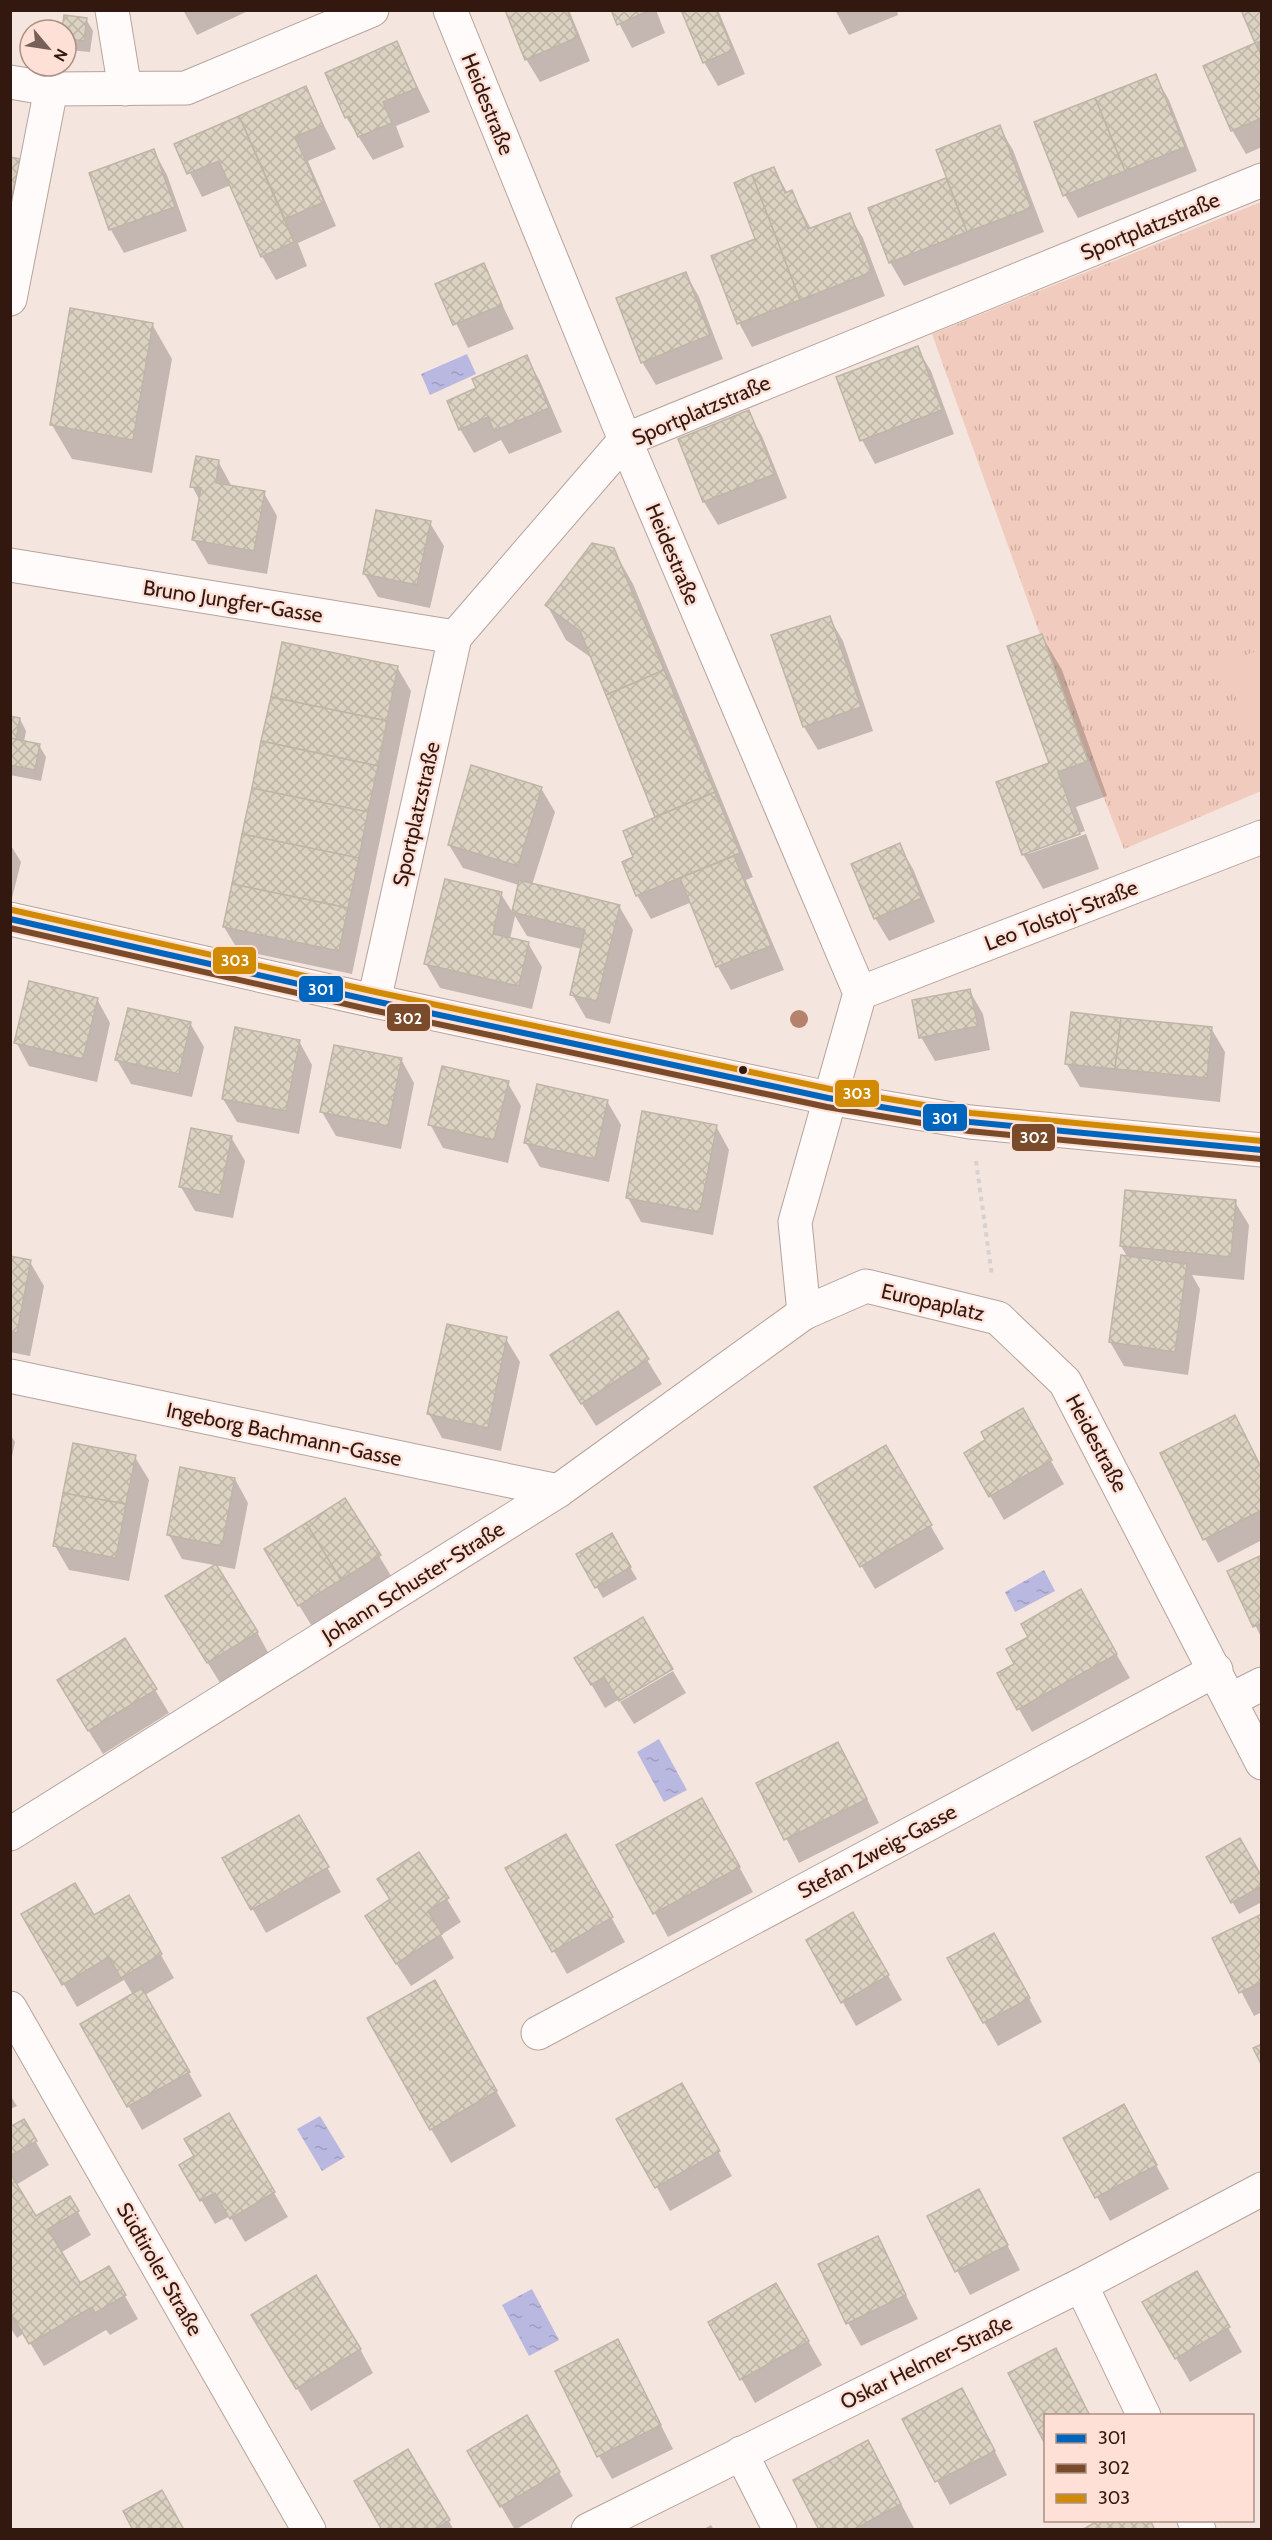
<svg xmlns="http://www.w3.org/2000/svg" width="1272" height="2540" font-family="Cabin,sans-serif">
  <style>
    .grass { fill: url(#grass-tufts) }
    .pitch { fill: #f1cbbd }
    .water { fill: url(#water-ripples) }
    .shadow { fill: #0003 }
    .building { fill: url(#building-cross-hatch); stroke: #bfb5a6; stroke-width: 1.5 }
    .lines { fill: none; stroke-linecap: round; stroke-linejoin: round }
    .minor-casing { stroke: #b6a39c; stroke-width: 35 }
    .path { stroke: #d7d1d0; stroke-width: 4; stroke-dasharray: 4.5 4.5; stroke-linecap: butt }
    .minor { stroke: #fefbfa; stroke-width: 33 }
    .bus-1-casing { stroke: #fee0d6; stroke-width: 10 }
    .bus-2-casing { stroke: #fee0d6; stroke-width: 10 }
    .bus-3-casing { stroke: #fee0d6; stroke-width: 10 }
    .bus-1 { stroke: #0065bd; stroke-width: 6 }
    .bus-2 { stroke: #7a4b2a; stroke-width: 6 }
    .bus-3 { stroke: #d08a03; stroke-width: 6 }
    .tree { fill: #b5826d }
    .bus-dot { fill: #32180f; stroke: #fee0d6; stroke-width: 2 }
    .labels { text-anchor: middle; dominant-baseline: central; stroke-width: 4.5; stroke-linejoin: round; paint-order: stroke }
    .street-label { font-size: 21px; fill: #32180f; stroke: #fee0d6 }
    .line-badge { stroke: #fee0d6; stroke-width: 2 }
    .badge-label { font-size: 16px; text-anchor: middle; font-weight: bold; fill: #fff }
  </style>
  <defs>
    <pattern id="grass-tufts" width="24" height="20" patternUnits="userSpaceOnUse" patternTransform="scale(1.5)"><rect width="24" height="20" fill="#f1cbbd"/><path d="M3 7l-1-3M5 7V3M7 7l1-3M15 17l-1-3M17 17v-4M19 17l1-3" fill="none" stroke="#cfaea1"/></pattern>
    <pattern id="water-ripples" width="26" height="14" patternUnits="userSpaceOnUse" patternTransform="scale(1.5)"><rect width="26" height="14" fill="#b9b8e0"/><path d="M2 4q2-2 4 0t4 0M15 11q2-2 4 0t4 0" fill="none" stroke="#a09dbf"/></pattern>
    <pattern id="building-cross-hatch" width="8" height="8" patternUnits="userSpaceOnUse" patternTransform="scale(1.5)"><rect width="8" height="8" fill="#dbd2c2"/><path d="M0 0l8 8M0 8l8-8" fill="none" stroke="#bcb4a6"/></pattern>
  </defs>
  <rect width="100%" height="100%" fill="#f5e5df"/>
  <polygon class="grass" points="1261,202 1261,791 1124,849 1043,643 932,334"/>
  <polygon class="pitch" points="1261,649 1262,757 1260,757 1223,665"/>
  <g class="water">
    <polygon points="467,354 476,374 430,395 421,374"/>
    <polygon points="1044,1570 1055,1591 1015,1612 1005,1592"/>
    <polygon points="659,1739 687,1790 664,1802 637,1752"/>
    <polygon points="320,2116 345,2157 322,2171 297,2129"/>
    <polygon points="532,2289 559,2340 529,2356 502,2305"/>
  </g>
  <g class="shadow">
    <polygon points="183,10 250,10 197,35"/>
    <polygon points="507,10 569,10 590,61 540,82 526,59"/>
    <polygon points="612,10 656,10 665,33 632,48"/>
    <polygon points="682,10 718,10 745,74 718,86 704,62"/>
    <polygon points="835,10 897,10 898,15 849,35"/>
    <polygon points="1243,10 1262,10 1262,147 1246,154 1232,130 1205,66 1257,44"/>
    <polygon points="86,19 93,31 90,52 68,50 66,30 63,30"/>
    <polygon points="396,43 430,112 396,126 404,147 373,160 346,117"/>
    <polygon points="1155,76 1169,100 1197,171 1078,218 1065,195"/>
    <polygon points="305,88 336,149 308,161 336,226 298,243 307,266 276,280 262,256 231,185 202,197 176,145"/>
    <polygon points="999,127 1013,150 1044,232 904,286 890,262 870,209 948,179"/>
    <polygon points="154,151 167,175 187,231 124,253 111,230 91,173"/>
    <polygon points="10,158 20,160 10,295"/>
    <polygon points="774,169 788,194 792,192 811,229 849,215 863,238 885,296 752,347 739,323 713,257 757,240"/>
    <polygon points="483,265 514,329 468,348 437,284"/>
    <polygon points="686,274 699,297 723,359 656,385 642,362"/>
    <polygon points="152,324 172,359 152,473 72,459 52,425"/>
    <polygon points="917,348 931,371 954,434 875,464 862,440 838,378"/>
    <polygon points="526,357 540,381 562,432 509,454 501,440 474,453 460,429"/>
    <polygon points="748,412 762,436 787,498 718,525 704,502 680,440"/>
    <polygon points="218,461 232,487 264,493 277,516 267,574 208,564 194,540 200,501 192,486"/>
    <polygon points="430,523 444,546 430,608 378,597 364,573"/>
    <polygon points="613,549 633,584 683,705 753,877 746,880 784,970 731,990 718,967 692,902 651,919 637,895 635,858 657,818 593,659 566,640 547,605"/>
    <polygon points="829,617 843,641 873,731 818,750 804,727 773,636"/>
    <polygon points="1042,636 1062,670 1107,796 1076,807 1085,831 1028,851 1028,854 1086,834 1099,869 1043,889 1023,854 1051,764"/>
    <polygon points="397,667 411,691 352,974 238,950 224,927"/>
    <polygon points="10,717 20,719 26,731 24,742 39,745 46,757 41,781 10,775"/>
    <polygon points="541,788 555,812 532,885 619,906 633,930 610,1024 586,1018 572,994 582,949 527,936 515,916 510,939 528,943 542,967 532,1009 440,988 426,964 501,894 513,913 519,885 463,868 449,845"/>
    <polygon points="10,844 21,862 10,906"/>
    <polygon points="899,845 913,869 935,922 889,941 875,918"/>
    <polygon points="969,990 983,1014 990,1050 935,1061 921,1037"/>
    <polygon points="97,999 110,1023 97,1082 29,1066 16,1042"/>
    <polygon points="190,1023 204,1047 192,1097 131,1084 117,1060"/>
    <polygon points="1211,1028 1225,1052 1220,1102 1080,1087 1066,1063"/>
    <polygon points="299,1041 312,1065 299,1134 237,1122 223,1099"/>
    <polygon points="401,1059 414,1083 401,1149 336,1136 322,1112"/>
    <polygon points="508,1083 521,1106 508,1163 443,1148 430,1124"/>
    <polygon points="607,1101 621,1125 609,1182 540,1167 526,1143"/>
    <polygon points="716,1126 729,1150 713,1235 641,1222 628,1198"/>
    <polygon points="231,1137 245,1161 233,1218 195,1211 181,1187"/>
    <polygon points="1235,1202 1249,1225 1244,1280 1192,1275 1200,1289 1188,1375 1124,1366 1110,1342 1128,1258 1121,1246"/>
    <polygon points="10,1258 30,1262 44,1286 30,1356 10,1352"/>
    <polygon points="618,1313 662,1384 596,1426 566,1379"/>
    <polygon points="506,1339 520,1362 501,1451 442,1438 429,1414"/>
    <polygon points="1022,1410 1064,1484 1004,1520 966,1454 987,1441"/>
    <polygon points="1234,1417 1262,1468 1262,1540 1218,1563 1205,1539"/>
    <polygon points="10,1434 15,1442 10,1466"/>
    <polygon points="885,1447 944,1549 875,1589 816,1488"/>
    <polygon points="135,1457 149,1480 129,1581 69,1570 55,1546"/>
    <polygon points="235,1479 248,1503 235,1569 182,1559 169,1535"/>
    <polygon points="611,1535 637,1579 603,1598 578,1555"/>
    <polygon points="379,1556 393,1579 313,1628 279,1573"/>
    <polygon points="1262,1556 1262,1639 1229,1572"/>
    <polygon points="1094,1615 1130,1678 1032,1732 1019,1709"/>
    <polygon points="181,1620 257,1632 270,1656 222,1686"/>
    <polygon points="125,1640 169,1713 103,1754 72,1704"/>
    <polygon points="576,1658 671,1668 605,1708"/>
    <polygon points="673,1671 686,1693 634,1724 620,1702"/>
    <polygon points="851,1767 879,1823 799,1863 758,1784"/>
    <polygon points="299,1817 341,1892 266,1933 224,1858"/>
    <polygon points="715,1823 753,1892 668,1937 618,1846"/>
    <polygon points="566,1836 625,1942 567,1974 507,1869"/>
    <polygon points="1208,1857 1262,1879 1262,1902 1239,1914"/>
    <polygon points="128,1897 174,1978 145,1995 202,2096 142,2130 82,2024 133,1995 124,1980 77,2007 23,1915 94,1917"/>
    <polygon points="447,1899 461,1922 441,1935 454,1958 411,1986 381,1940"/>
    <polygon points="853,1914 902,2000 856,2026 808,1940"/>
    <polygon points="1262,1915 1262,2012 1254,2016 1214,1939"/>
    <polygon points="1007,1958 1042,2022 998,2046 984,2022"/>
    <polygon points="454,2016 516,2126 451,2163 431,2129"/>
    <polygon points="681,2085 732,2176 670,2211 619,2120"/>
    <polygon points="10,2095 17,2106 10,2109"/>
    <polygon points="229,2115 288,2217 245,2242 230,2216 215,2224 181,2165 196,2157"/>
    <polygon points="24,2121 49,2165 16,2185 35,2219 70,2198 91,2235 60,2253 79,2285 109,2268 138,2319 110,2335 106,2330 44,2366 24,2333 17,2338 10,2327 10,2129"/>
    <polygon points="1137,2130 1169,2189 1110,2221 1065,2138"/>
    <polygon points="992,2215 1020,2270 970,2295 929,2217"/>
    <polygon points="877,2238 918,2319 861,2346 848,2323"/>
    <polygon points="1197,2273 1242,2352 1190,2382 1144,2303"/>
    <polygon points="776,2285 822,2365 755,2403 710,2323"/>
    <polygon points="267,2339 360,2349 373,2373 311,2411"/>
    <polygon points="618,2341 673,2449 612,2479 599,2456"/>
    <polygon points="1055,2350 1069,2373 1090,2416 1046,2416 1010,2373"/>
    <polygon points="975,2413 1007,2475 950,2505 904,2419"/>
    <polygon points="526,2417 573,2496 515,2530 469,2451"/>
    <polygon points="868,2442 914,2528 820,2530"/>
    <polygon points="408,2451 454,2530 384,2530"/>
    <polygon points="711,2525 714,2530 702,2530"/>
  </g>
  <g class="building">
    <polygon points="505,10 567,10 578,37 525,60"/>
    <polygon points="611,10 650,10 617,25"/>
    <polygon points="681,10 716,10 733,50 703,63"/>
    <polygon points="1241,10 1262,10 1262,41 1255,43"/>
    <polygon points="64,15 87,18 84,41 66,39 66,30 62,30"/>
    <polygon points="397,41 417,88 383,102 392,123 358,137 349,116 345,118 325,73"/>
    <polygon points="1255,43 1262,57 1262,118 1231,131 1203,66"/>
    <polygon points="1156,74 1185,147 1125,171 1095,98"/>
    <polygon points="306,86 323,125 295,137 324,202 285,219 239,116"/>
    <polygon points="1095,98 1125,171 1063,196 1034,122"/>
    <polygon points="239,116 294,242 261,257 219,161 187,174 174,144"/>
    <polygon points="1000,125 1031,208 967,232 936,150"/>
    <polygon points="154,149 175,207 109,230 89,173"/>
    <polygon points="10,157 21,159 10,203"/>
    <polygon points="774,167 785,193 792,190 808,229 850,213 872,272 800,300 752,175"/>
    <polygon points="752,175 800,300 737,324 711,256 755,239 734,183"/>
    <polygon points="946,178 967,232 889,263 868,208"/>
    <polygon points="484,263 502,305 453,325 435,284"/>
    <polygon points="686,272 710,335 641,363 616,298"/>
    <polygon points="70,308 153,323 133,440 50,425"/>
    <polygon points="918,346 942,410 860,441 836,377"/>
    <polygon points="527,355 549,408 494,431 488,417 459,430 447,401 476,388 472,379"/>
    <polygon points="749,410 775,474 703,502 678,439"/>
    <polygon points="196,456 219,460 216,483 265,491 254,551 192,540 201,488 190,487"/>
    <polygon points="376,510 431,521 417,585 363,574"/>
    <polygon points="592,543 614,548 664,670 606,695 580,631 545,605"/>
    <polygon points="830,616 861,707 803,727 771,635"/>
    <polygon points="1042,634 1088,761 1058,772 1080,834 1022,855 996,782 1049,763 1007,646"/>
    <polygon points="282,642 398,666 387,721 271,697"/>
    <polygon points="664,670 715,792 655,817 606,695"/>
    <polygon points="271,697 387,721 378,766 261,741"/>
    <polygon points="10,716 20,718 16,739 10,738"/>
    <polygon points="10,738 40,744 35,770 10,765"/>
    <polygon points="261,741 378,766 368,812 252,788"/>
    <polygon points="471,765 542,787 518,866 448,845"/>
    <polygon points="252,788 368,812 359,858 242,834"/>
    <polygon points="715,792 740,853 636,896 622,862 633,857 623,831"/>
    <polygon points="242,834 359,858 348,908 232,884"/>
    <polygon points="900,843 922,898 874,919 851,864"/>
    <polygon points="734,856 771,946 716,967 680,878"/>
    <polygon points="445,879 502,892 493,934 529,942 519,986 424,964"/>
    <polygon points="519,880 620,905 597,1001 570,995 585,930 512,912"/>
    <polygon points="232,884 348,908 339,951 223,927"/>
    <polygon points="29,981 98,998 83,1059 14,1043"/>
    <polygon points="970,989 978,1026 919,1038 912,1000"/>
    <polygon points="128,1008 191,1022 179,1074 115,1060"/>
    <polygon points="1071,1012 1121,1018 1115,1069 1065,1064"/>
    <polygon points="1121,1018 1212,1027 1207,1078 1115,1069"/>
    <polygon points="235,1027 300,1040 286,1111 222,1099"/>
    <polygon points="334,1045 402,1058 388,1126 320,1112"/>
    <polygon points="442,1066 509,1081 494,1140 428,1125"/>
    <polygon points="537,1084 608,1100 595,1159 524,1143"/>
    <polygon points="642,1111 717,1125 700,1212 626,1198"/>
    <polygon points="191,1128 232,1136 220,1195 179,1187"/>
    <polygon points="1125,1190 1236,1200 1231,1257 1120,1246"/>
    <polygon points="1121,1255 1187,1264 1175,1352 1109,1342"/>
    <polygon points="10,1256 31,1260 17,1333 10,1331"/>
    <polygon points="618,1311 649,1359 581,1404 550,1355"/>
    <polygon points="447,1324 507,1337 488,1428 427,1414"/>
    <polygon points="1023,1408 1052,1460 989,1497 964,1453 985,1440 981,1432"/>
    <polygon points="1235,1415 1262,1469 1262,1510 1203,1540 1160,1453"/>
    <polygon points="73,1443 136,1455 126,1504 63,1493"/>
    <polygon points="886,1445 932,1525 860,1567 814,1487"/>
    <polygon points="180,1467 235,1478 222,1546 167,1535"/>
    <polygon points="63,1493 126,1504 116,1558 53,1546"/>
    <polygon points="345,1498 381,1555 341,1580 306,1523"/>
    <polygon points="306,1523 341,1580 298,1606 264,1549"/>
    <polygon points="612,1533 631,1567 595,1588 576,1554"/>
    <polygon points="1262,1555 1262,1623 1253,1627 1227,1571"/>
    <polygon points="216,1564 258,1632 207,1663 165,1596"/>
    <polygon points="1081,1589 1117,1654 1017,1710 997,1673 1014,1664 1006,1649 1028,1637 1021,1624"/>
    <polygon points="643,1617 673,1669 619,1701 604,1677 591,1685 574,1658"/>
    <polygon points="125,1638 157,1689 88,1731 57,1680"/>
    <polygon points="838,1742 867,1799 784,1840 756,1783"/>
    <polygon points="702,1798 740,1867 653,1914 616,1845"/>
    <polygon points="299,1815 329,1867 251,1910 222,1858"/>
    <polygon points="566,1834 613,1917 552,1952 505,1868"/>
    <polygon points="1240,1838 1262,1877 1262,1886 1231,1903 1206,1857"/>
    <polygon points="419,1852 449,1898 428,1911 442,1934 396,1964 365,1916 390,1899 377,1879"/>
    <polygon points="75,1883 94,1915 129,1895 162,1954 121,1978 109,1957 62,1985 21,1914"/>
    <polygon points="853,1912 889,1975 841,2003 806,1940"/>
    <polygon points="1262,1914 1262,1982 1239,1993 1212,1938"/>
    <polygon points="994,1933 1030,1998 983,2023 947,1958"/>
    <polygon points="435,1980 497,2091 430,2130 367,2018"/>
    <polygon points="142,1988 190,2072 127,2107 80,2024"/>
    <polygon points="1262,2044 1262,2066 1253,2048"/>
    <polygon points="682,2083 720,2151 655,2188 616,2119"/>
    <polygon points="1124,2104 1157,2165 1095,2198 1063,2138"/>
    <polygon points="229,2113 275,2192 230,2219 215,2193 200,2201 179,2165 194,2156 184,2139"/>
    <polygon points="24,2119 37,2141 10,2156 10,2127"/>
    <polygon points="10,2173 36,2216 70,2196 79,2211 48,2229 80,2283 109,2266 126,2295 95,2313 92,2307 29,2344 10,2312"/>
    <polygon points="979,2189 1008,2245 955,2272 927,2216"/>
    <polygon points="878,2236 906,2295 846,2324 818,2264"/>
    <polygon points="1197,2271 1230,2327 1175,2359 1142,2302"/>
    <polygon points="316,2275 361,2349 296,2389 251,2315"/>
    <polygon points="776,2283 809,2341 740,2380 708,2322"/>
    <polygon points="618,2339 661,2425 597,2457 555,2371"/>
    <polygon points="1056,2348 1090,2416 1046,2416 1046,2446 1008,2373"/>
    <polygon points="962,2388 995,2451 935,2482 902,2419"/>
    <polygon points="527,2415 560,2472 500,2507 467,2451"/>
    <polygon points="868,2440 901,2504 853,2530 819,2530 793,2480"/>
    <polygon points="408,2449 450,2520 434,2530 382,2530 354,2481"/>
    <polygon points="162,2490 184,2530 133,2530 123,2511"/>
    <polygon points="1099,2520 1150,2520 1155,2530 1082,2530"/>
  </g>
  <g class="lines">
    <defs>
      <g id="minor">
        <polyline points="112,10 125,89"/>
        <polyline points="450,10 625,440 860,993 795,1222 804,1313 866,1286 998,1318 1065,1382 1262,1763"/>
        <polyline points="10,82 51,89 186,88 372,10"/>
        <polyline points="10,299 51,89"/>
        <polyline points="10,565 455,637"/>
        <polyline points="10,919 374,1001 828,1098 970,1122 1262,1150"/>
        <polyline points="860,993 1262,837"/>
        <polyline points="374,1001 455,637 625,440 1262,180"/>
        <polyline points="10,1376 558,1491"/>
        <polyline points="1230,1700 1262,1684"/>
        <polyline points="10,1834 558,1491 804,1313"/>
        <polyline points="10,2008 309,2530"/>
        <polyline points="538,2033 1216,1670"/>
        <polyline points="1081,2285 1144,2416"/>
        <polyline points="741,2453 780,2530"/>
        <polyline points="1194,2520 1199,2530"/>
        <polyline points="588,2530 1081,2285 1262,2189"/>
      </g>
    </defs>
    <use href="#minor" class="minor-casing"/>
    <polyline class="path" points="976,1161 992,1276"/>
    <use href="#minor" class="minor"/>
    <defs>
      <polyline id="bus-1" points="10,919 374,1001 828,1098 970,1122 1262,1150"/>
      <polyline id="bus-2" points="10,928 372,1010 827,1107 969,1131 1261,1159"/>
      <polyline id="bus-3" points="12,910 376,992 830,1089 971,1113 1262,1141"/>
    </defs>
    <use href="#bus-1" class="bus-1-casing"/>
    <use href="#bus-2" class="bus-2-casing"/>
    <use href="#bus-3" class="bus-3-casing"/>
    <use href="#bus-1" class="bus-1"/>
    <use href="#bus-2" class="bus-2"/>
    <use href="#bus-3" class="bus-3"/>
  </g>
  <circle class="tree" cx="799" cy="1019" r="9"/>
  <circle class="bus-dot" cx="743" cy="1070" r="5"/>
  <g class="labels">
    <g class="street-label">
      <text transform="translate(488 104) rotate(68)">Heidestraße</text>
      <text transform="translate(1150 226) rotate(-22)">Sportplatzstraße</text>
      <text transform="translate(701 410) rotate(-23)">Sportplatzstraße</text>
      <text transform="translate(673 554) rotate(67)">Heidestraße</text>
      <text transform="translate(233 601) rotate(9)">Bruno Jungfer-Gasse</text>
      <text transform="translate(416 814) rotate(-77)">Sportplatzstraße</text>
      <text transform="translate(1061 915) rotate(-21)">Leo Tolstoj-Straße</text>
      <text transform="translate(933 1302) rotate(13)">Europaplatz</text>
      <text transform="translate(284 1434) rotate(12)">Ingeborg Bachmann-Gasse</text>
      <text transform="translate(1097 1443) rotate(62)">Heidestraße</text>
      <text transform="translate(413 1582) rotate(-32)">Johann Schuster-Straße</text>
      <text transform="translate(877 1851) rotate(-28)">Stefan Zweig-Gasse</text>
      <text transform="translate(160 2269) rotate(60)">Südtiroler Straße</text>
      <text transform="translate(926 2362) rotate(-26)">Oskar Helmer-Straße</text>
    </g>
  </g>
  <g class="line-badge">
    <rect x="212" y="946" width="45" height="29" rx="6" fill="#d08a03"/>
    <rect x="298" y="975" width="46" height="28" rx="6" fill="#0065bd"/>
    <rect x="386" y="1003" width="45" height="29" rx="6" fill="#7a4b2a"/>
    <rect x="834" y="1079" width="46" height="29" rx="6" fill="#d08a03"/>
    <rect x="922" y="1103" width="46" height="29" rx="6" fill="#0065bd"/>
    <rect x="1011" y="1123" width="45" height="29" rx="6" fill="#7a4b2a"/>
  </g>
  <g class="badge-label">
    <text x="235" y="966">303</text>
    <text x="321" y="995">301</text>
    <text x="408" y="1024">302</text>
    <text x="857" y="1099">303</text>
    <text x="945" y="1124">301</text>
    <text x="1034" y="1143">302</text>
  </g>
  <rect width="1272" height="2540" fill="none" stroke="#32180f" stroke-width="24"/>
  <rect x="1044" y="2414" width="210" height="108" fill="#fee0d6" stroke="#ac9086" stroke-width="1.5"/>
  <rect x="1056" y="2434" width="30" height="9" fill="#0065bd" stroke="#ac9086" stroke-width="1.5"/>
  <text x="1098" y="2444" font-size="18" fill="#32180f">301</text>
  <rect x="1056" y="2464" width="30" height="9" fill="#7a4b2a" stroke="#ac9086" stroke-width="1.5"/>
  <text x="1098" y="2474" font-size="18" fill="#32180f">302</text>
  <rect x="1056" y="2494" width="30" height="9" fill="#d08a03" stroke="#ac9086" stroke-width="1.5"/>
  <text x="1098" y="2504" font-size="18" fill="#32180f">303</text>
  <g transform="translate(48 48) rotate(119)"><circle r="28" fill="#fee0d6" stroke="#ac9086" stroke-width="1.5"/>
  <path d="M0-4.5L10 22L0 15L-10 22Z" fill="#766058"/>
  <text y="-9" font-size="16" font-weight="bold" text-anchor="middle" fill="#32180f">N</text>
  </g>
</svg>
